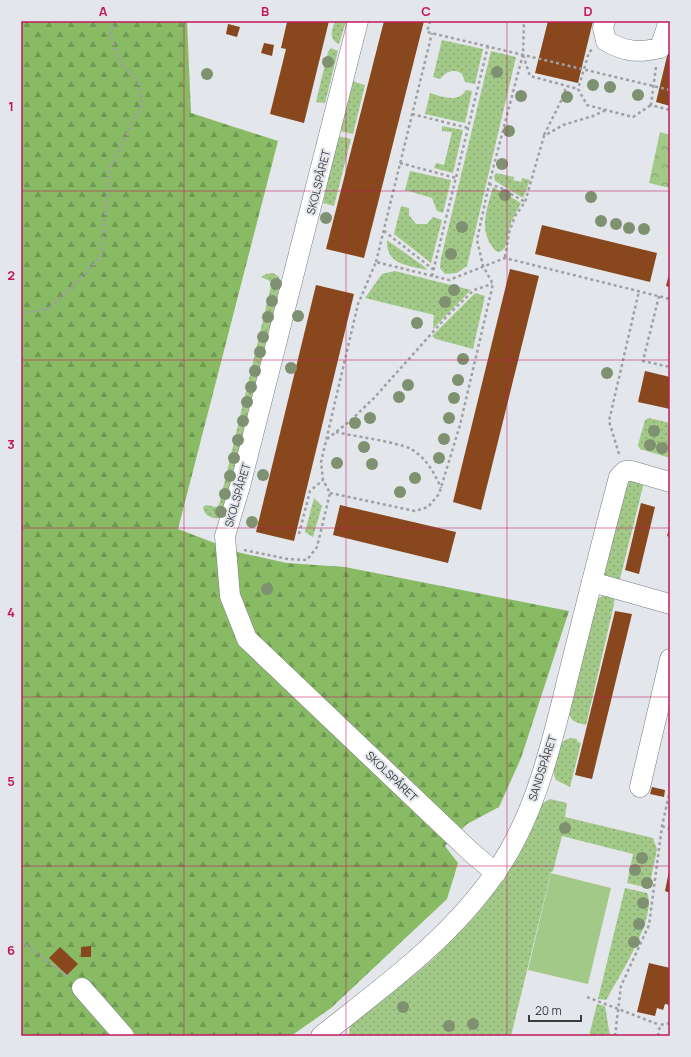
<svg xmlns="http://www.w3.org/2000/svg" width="691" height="1057" font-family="Manrope,sans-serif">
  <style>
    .grass { fill: url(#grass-dots) }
    .forest { fill: url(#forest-firs) }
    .park { fill: url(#park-crowns) }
    .garden { fill: #a3c989 }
    .building { fill: #88471d }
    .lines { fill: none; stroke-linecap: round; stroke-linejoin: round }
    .minor-casing { stroke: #7a7c81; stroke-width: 21 }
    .path { stroke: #9ea0a4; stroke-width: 2.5; stroke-dasharray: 3 3; stroke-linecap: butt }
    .minor { stroke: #fff; stroke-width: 20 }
    .tree { fill: #7e9170 }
    .grid { fill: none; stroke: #c2185b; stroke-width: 1; stroke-opacity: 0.55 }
    .labels { text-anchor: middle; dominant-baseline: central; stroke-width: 4; stroke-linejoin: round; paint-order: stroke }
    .street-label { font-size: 11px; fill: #3b3c3e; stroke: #e3e6eb }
    .neatline { fill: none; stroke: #c2185b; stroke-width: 1.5 }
    .grid-label { font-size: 13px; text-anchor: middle; font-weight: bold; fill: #c2185b }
  </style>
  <defs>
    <pattern id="grass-dots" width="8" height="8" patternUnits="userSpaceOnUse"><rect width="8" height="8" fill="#a3c989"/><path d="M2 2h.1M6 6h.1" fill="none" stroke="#86a471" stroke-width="1.8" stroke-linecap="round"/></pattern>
    <pattern id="forest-firs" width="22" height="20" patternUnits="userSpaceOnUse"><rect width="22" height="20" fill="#88bb63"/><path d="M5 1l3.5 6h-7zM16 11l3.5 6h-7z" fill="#709953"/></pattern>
    <pattern id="park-crowns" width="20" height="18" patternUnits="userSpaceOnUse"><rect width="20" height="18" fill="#a3c989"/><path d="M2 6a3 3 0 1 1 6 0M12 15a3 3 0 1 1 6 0" fill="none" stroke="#86a471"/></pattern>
  </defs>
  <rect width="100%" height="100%" fill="#e3e6eb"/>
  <g class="grass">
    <path d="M335,21H346L339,44C328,39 332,30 335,21Z"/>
    <path d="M442,40L483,49L475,84L465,82L462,74C453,67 446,72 440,79L433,77Z"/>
    <polygon points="331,48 338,51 325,103 316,102 328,52"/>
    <polygon points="491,51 516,57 467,266 457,273 445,274 440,268 441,258"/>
    <polygon points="352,81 365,85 353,134 340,131"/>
    <path d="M466,90L472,91L465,123L425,114L430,93C441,96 458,104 466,90Z"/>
    <polygon points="442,126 463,130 453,173 434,168 436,163 444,165 452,132 442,131"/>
    <polygon points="338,136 351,139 334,206 323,203"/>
    <polygon points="410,171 451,180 443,213 437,211 432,198 405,190"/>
    <polygon points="496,173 514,177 513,180 521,182 522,178 530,180 523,198 495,181 494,176"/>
    <path d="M493,187L521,203L511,222L505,248L500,252C495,252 494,249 491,245C479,227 488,206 493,187Z"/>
    <polygon points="401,206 409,208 409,215 416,224 427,224 433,217 442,220 431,263 394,234"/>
    <path d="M387,240L425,267L427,270C407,265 386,265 387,240Z"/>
    <polygon points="395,271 471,290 433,329 434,315 365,298 382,274"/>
    <path d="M273,273L279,277L280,284L236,469L220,518C212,519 204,516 203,507L206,505L216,507L219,505L272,282L261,277L266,274Z"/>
    <polygon points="475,293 485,296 473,349 436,339 432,336"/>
    <polygon points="649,418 670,423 670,458 640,449 638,445 645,420"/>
    <polygon points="630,479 644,482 619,583 615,583 603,575 626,484"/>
    <polygon points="314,498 322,506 313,537 305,532"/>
    <path d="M604,595L615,597L613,609L586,725C578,723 571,722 569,714L597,599Z"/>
    <path d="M571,738L577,739V741L581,743L570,787L556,780C551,772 555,753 560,745C562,741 567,739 571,738Z"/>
    <polygon points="550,799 567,803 565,817 653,838 657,849 649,888 627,883 633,854 562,836 553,871 551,872 511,1036 349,1036 350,1025 395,991 432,960 471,920 485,902 542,804"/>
    <path d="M625,888L647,893C658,915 619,977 608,997L606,1000L598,999Z"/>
    <polygon points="597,1004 605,1006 610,1036 589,1036"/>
  </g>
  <polygon class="forest" points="21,21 187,21 191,113 278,141 178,529 241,553 287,563 345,567 569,611 521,758 499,807 467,824 445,846 458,863 447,899 331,1008 291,1036 21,1036"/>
  <polygon class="park" points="660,132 670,135 670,188 649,183"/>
  <polygon class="garden" points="551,873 611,888 588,984 528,970"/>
  <g class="building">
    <polygon points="283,21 329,21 304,123 270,114 286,49 281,48 287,22"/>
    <polygon points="384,21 424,21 364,258 326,249"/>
    <polygon points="548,21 593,21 578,83 535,73"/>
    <polygon points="228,24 240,27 237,37 226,34"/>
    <polygon points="264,43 274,45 272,56 261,53"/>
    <polygon points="669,48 670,49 670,106 656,102"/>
    <polygon points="542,225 657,253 650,282 535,254"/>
    <polygon points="510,269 539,276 481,510 453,502"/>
    <polygon points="669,274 670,274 670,287 666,286"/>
    <polygon points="316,285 354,294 294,541 256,532"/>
    <polygon points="645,371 670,377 670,409 638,402"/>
    <polygon points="641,503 655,507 639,574 625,570"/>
    <polygon points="340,505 456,532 448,563 333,535"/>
    <polygon points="670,526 670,537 667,536"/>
    <polygon points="615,611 632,614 592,779 575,775"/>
    <polygon points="652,787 665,790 664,797 650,794"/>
    <polygon points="669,871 670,871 670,893 665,891"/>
    <polygon points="91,946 91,957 81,957 81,947"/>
    <polygon points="60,947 78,964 67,975 49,958"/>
    <polygon points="649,963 670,968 670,1005 665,1004 663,1010 657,1008 655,1016 637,1012"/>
  </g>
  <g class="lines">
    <defs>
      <g id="minor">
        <polyline points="358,21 240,486 225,536 230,596 247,639 472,853 496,873"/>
        <path d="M605,21L603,28L606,41C625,52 639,53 660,48L669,21"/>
        <polyline points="592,582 670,604"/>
        <polyline points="640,787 670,659"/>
        <polyline points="82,988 124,1036"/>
        <path d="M321,1036C383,987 450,939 496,872C537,813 553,738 570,669C586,605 602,541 619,477L625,471H632L670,482"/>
      </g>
    </defs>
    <use href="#minor" class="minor-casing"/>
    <g class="path">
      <polyline points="430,21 427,32 670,90"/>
      <polyline points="592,50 589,52 578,89 587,105 633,117 651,105"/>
      <polyline points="523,55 530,76 578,89"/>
      <polyline points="656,67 651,105 670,110"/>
      <polyline points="412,114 468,128"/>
      <polyline points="544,135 564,95 566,86"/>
      <polyline points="400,163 456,178"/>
      <polyline points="489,184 501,188 525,202"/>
      <polyline points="384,231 434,270"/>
      <polyline points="505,257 509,233 515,216 525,202 544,136 563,125 593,116 606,110"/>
      <polyline points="376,262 432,33"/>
      <polyline points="432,276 488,46"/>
      <polyline points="659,296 643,361 670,367"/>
      <polyline points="21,313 49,309 101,257 110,168 142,104 138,81 119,60 110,34 115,21"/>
      <path d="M336,432C352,436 398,442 411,449C426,458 434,472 441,488"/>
      <polyline points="327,439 350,421 374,398 449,314 474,290 492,284"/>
      <polyline points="619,454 609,421 639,291"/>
      <polyline points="330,493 415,511 428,507 439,494 460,425 493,284 483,266 477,240 489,184 523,54 524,21"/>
      <polyline points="299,534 310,491 323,480"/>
      <polyline points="244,550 288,559 307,560 317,547 330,493 323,480 321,462 358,304 376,262 449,280 505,258 670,299"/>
      <polyline points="662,826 670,829"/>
      <polyline points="21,941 68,977"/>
      <polyline points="587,997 660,1025"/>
      <polyline points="615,1036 621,986 649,925 662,826 670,790"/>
      <polyline points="658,1036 660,1025 670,1023"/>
    </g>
    <use href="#minor" class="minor"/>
  </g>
  <g class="tree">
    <circle cx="328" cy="62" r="6"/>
    <circle cx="497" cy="72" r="6"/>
    <circle cx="207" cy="74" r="6"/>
    <circle cx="593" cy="85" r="6"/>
    <circle cx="610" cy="87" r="6"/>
    <circle cx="638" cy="95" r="6"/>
    <circle cx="521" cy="96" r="6"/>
    <circle cx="567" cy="97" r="6"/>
    <circle cx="509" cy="131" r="6"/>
    <circle cx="502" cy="164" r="6"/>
    <circle cx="505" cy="195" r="6"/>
    <circle cx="591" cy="197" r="6"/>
    <circle cx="326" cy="218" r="6"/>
    <circle cx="601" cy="221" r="6"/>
    <circle cx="616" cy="224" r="6"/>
    <circle cx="462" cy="227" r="6"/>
    <circle cx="629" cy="228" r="6"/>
    <circle cx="644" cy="229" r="6"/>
    <circle cx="451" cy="254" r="6"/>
    <circle cx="276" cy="284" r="6"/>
    <circle cx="454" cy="290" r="6"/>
    <circle cx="272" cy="301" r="6"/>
    <circle cx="445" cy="302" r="6"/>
    <circle cx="298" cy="316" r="6"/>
    <circle cx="268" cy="317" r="6"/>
    <circle cx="417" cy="323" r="6"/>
    <circle cx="263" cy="337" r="6"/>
    <circle cx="260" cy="352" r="6"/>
    <circle cx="463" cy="359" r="6"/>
    <circle cx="291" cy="368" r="6"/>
    <circle cx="255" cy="371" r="6"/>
    <circle cx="607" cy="373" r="6"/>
    <circle cx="458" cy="380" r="6"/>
    <circle cx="408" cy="385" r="6"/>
    <circle cx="251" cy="387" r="6"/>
    <circle cx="399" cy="397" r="6"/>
    <circle cx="454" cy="398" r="6"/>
    <circle cx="247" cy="402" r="6"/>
    <circle cx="370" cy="418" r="6"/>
    <circle cx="449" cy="418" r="6"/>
    <circle cx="243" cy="421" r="6"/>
    <circle cx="355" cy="423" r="6"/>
    <circle cx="654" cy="431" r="6"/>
    <circle cx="444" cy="439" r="6"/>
    <circle cx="238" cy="440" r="6"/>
    <circle cx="650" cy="445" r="6"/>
    <circle cx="364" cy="447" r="6"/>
    <circle cx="662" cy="448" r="6"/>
    <circle cx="234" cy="458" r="6"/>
    <circle cx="439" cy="458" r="6"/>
    <circle cx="337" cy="463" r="6"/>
    <circle cx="372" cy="464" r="6"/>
    <circle cx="263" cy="475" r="6"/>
    <circle cx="230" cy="476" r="6"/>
    <circle cx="415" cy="478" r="6"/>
    <circle cx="400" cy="492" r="6"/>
    <circle cx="225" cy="494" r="6"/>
    <circle cx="221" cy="512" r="6"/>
    <circle cx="252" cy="522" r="6"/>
    <circle cx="267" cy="589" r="6"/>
    <circle cx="565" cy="828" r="6"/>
    <circle cx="642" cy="858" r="6"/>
    <circle cx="635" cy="870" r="6"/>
    <circle cx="647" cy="883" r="6"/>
    <circle cx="643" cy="903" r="6"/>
    <circle cx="639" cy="924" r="6"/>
    <circle cx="634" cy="942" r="6"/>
    <circle cx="403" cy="1007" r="6"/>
    <circle cx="473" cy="1024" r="6"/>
    <circle cx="449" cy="1026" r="6"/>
  </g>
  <path class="grid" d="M184,21V1036M346,21V1036M507,21V1036M21,191H670M21,360H670M21,528H670M21,697H670M21,866H670"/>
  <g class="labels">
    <g class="street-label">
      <text transform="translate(318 182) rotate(-76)">SKOLSPÅRET</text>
      <text transform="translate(237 495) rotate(-74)">SKOLSPÅRET</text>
      <text transform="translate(542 768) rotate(-72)">SANDSPÅRET</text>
      <text transform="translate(392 776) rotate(44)">SKOLSPÅRET</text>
    </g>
  </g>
  <rect width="691" height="1057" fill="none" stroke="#e3e6eb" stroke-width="44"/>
  <path d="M529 1015v6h52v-6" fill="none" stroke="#3b3c3e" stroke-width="2"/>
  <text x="535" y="1015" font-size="12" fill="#3b3c3e" stroke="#e3e6eb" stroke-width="3" paint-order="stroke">20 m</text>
  <rect x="22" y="22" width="647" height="1013" class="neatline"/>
  <g class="grid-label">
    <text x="103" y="16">A</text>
    <text x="265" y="16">B</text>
    <text x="426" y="16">C</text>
    <text x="588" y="16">D</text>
    <text x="11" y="111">1</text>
    <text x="11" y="280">2</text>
    <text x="11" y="449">3</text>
    <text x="11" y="617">4</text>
    <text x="11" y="786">5</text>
    <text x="11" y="955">6</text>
  </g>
</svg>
